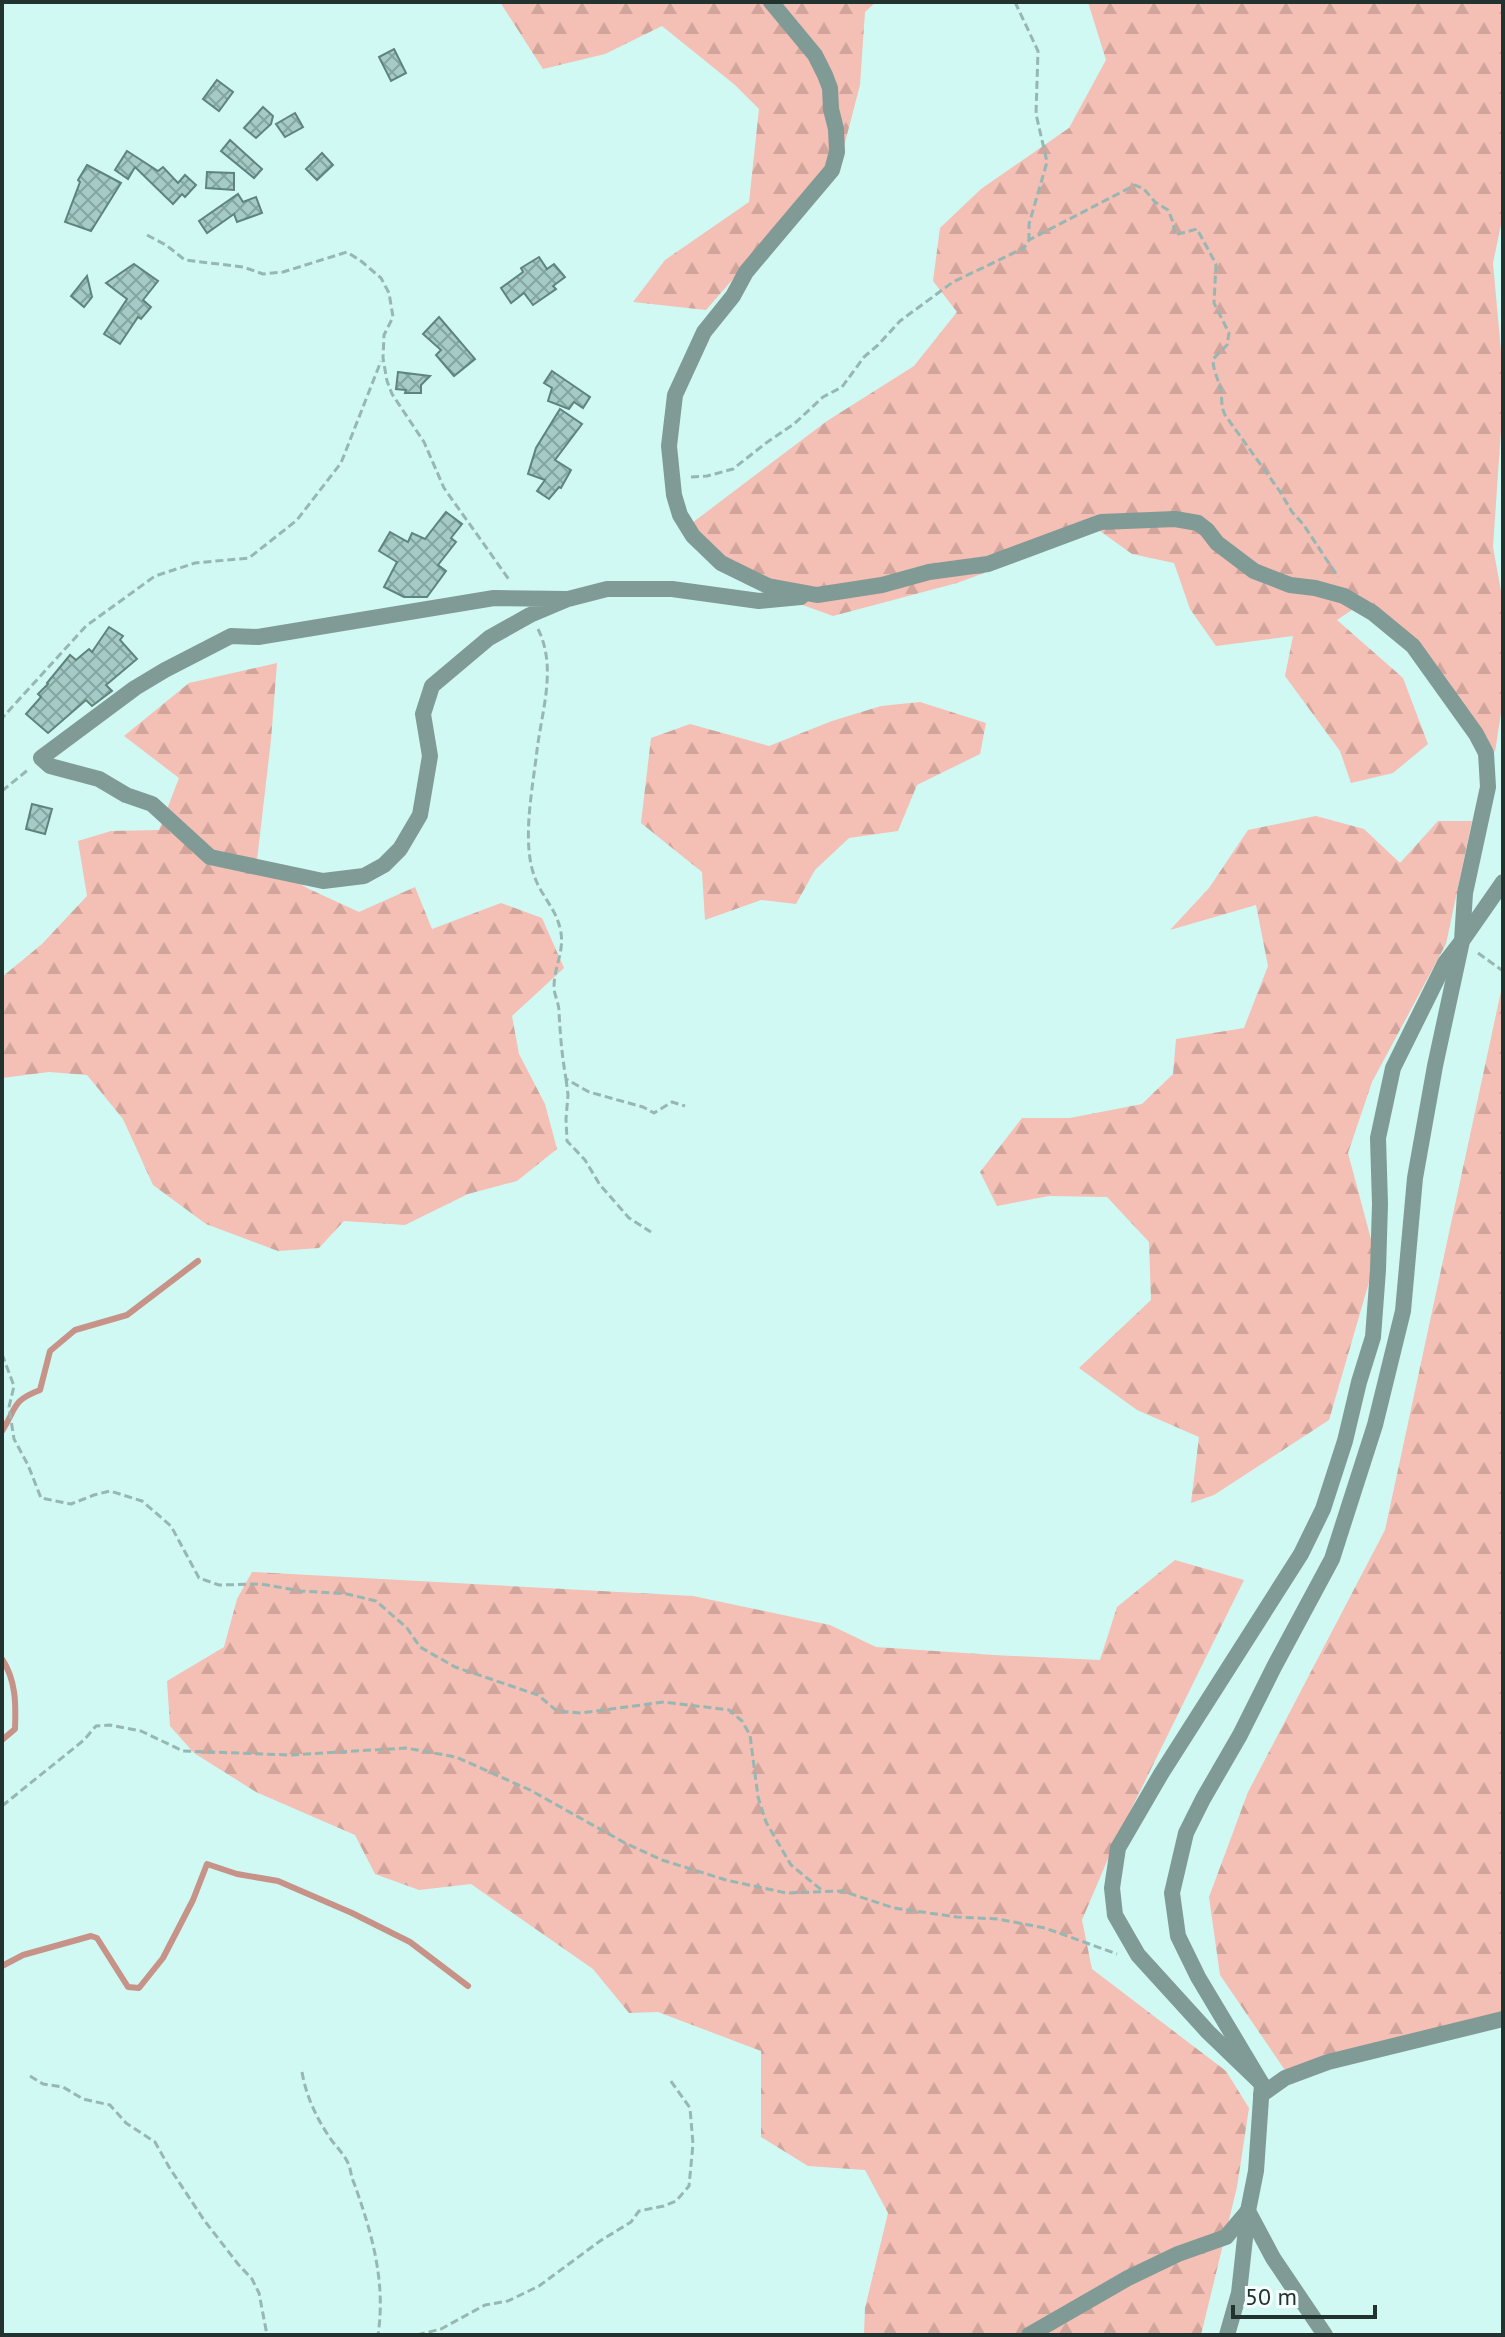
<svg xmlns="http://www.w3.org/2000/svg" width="1505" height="2337" font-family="'PT Sans',sans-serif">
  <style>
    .forest { fill: url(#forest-firs) }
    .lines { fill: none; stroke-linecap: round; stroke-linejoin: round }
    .stream { stroke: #c79287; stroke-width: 6 }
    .building { fill: url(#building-cross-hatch); stroke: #5f847e; stroke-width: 2 }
    .path { stroke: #97b7b2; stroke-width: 3; stroke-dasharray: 8 4; stroke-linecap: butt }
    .minor { stroke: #809a96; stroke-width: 16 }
  </style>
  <defs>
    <pattern id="forest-firs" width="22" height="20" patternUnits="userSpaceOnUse" patternTransform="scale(2)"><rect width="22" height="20" fill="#f4bfb4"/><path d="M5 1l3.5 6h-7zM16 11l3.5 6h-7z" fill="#d1a59b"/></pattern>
    <pattern id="building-cross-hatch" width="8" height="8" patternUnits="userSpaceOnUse" patternTransform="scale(2)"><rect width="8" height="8" fill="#a4cbc5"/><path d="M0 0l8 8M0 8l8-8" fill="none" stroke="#85a5a0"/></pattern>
  </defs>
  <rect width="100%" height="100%" fill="#d0f9f3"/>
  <g class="forest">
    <polygon points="500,2 876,2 865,12 860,85 842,154 706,310 633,302 665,260 749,202 759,109 735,85 662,26 605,54 543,69"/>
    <polygon points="1088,2 1503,2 1503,215 1493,263 1503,373 1503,401 1493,547 1503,602 1503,700 1495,752 1415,644 1364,602 1337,620 1403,678 1428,744 1393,773 1351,783 1340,751 1285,676 1293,636 1216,646 1190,609 1174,563 1132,554 1093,526 1030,556 957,583 833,616 745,584 688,526 827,421 914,366 957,312 933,281 940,228 981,189 1069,128 1106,60"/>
    <polygon points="277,663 271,740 257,860 309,889 359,912 415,887 432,929 501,903 542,918 564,968 512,1016 519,1054 545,1104 557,1149 517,1181 468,1194 405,1225 344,1221 319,1248 278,1251 206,1224 153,1185 123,1119 87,1075 49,1072 2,1078 2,977 42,944 87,896 78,841 111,831 159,830 179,778 124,736 189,683"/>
    <polygon points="920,702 986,723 980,754 917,785 898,831 849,838 815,870 796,904 761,900 705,920 702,872 641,823 651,738 690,724 769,746 832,721 881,706"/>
    <polygon points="1316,816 1364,829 1400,863 1438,821 1472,821 1446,944 1372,1082 1348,1153 1376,1258 1329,1420 1214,1495 1191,1503 1199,1437 1137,1410 1079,1368 1151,1300 1149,1242 1107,1197 1049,1196 997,1206 980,1172 1022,1118 1070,1118 1142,1104 1173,1074 1176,1039 1244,1028 1268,966 1256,905 1170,930 1209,888 1248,830"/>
    <polygon points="1503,982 1503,2022 1289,2076 1220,1975 1209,1897 1248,1792 1385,1530"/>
    <polygon points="1175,1560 1244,1580 1116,1840 1082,1920 1092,1969 1226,2071 1249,2108 1237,2187 1201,2335 864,2335 865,2308 888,2213 865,2170 808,2166 761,2137 761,2051 658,2012 629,2013 593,1969 471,1884 419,1890 375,1874 355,1835 256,1792 194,1753 170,1726 167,1681 224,1647 237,1599 252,1572 693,1596 830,1625 876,1647 994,1655 1100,1660 1117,1607"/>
  </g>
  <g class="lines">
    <g class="stream">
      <path d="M2,1431C17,1408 11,1401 40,1390L50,1351L75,1330L127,1315L198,1261"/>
      <path d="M2,1659C16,1680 16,1704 15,1729L2,1740"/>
      <polyline points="2,1966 23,1955 91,1936 97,1938 128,1987 139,1988 163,1958 193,1900 207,1864 237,1874 278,1881 352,1913 410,1942 468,1986"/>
    </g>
  </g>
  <g class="building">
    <polygon points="394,49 406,73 391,81 379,57"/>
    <polygon points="217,80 233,92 219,111 203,99"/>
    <polygon points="263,107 273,116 271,124 256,138 244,128"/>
    <polygon points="295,113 303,127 285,137 276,124"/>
    <polygon points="230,140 262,169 254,178 221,151"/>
    <polygon points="127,151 158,171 163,167 178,183 185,175 196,185 185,197 182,194 173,204 135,167 128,179 115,170"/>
    <polygon points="322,153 333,165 317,180 306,169"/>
    <polygon points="87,165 121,183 91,231 65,222 80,182 78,180"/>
    <polygon points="207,172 234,173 234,190 206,188"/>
    <polygon points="238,194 243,202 256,197 262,213 237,222 234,214 207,233 199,221"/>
    <polygon points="539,257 547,269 554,264 565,277 553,286 556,289 533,305 524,293 511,303 501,288 523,272 521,268"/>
    <polygon points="134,264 158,281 143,300 151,307 141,319 138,317 120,344 104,334 127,299 106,283"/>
    <polygon points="87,276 92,297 84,307 71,296"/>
    <polygon points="439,317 475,359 454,376 436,355 441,350 423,334"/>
    <polygon points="552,371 590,397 583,408 574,402 569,409 548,401 552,388 544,383"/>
    <polygon points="398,372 430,376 421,385 421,393 405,393 406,390 396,389"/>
    <polygon points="560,409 582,424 555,460 571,470 561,488 559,487 549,499 537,491 545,480 528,474 536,448"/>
    <polygon points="446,512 462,524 451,538 456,542 438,565 446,571 427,597 404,597 384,587 397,562 379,551 390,532 408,542 412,533 425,539"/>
    <polygon points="109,627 123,636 120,640 137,659 106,685 112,691 92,706 86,700 48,733 26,714 41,697 38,694 48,684 47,683 70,655 76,660 89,649 92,652"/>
    <polygon points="32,804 52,809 45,834 26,829"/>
  </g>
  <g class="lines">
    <g class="path">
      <polyline points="1015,2 1038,51 1036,114 1047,162 1029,224 1029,240"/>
      <polyline points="147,235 166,245 185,260 243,267 263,274 283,272 347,252 361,261 381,278 389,293 393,317 384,335 383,358 387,381 392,394 424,442 444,488 510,581"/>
      <path d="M691,477L707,476L733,469L766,443L794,424L823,397L842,387L864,357L878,345L900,321L953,282L1024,248L1029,240L1135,185L1144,189L1155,202L1168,210L1173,222L1175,235L1197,229L1216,264L1214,303L1229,333L1227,345L1213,359C1213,370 1217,376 1220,387C1223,397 1220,405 1225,415L1281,493L1292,512L1303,524L1338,577"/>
      <path d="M538,629C557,667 542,710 537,750C533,787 521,842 535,878C543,899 557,909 561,933C564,952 554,968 554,987C554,995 559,1003 559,1011C560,1034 562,1056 566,1079L589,1092L643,1107L654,1113L672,1102L685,1106"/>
      <polyline points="2,722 3,717 86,626 155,576 195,563 249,558 297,520 341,463 381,361"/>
      <polyline points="2,791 29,769"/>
      <polyline points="1478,953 1503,971"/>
      <polyline points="566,1079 568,1095 566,1119 567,1141 585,1160 600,1185 629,1218 651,1232"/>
      <polyline points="2,1354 14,1386 9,1407 14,1439 28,1465 41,1498 71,1504 94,1495 110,1491 142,1501 171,1526 199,1578 219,1585 261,1584 301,1591 347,1594 376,1601 407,1628 420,1647 455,1667 538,1695 557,1711 581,1713 664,1702 729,1710 742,1721 750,1735 758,1797 766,1822 791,1865 824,1892"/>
      <polyline points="2,1806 84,1740 96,1726 110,1725 141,1731 183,1751 290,1755 406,1748 456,1757 530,1790 625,1843 662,1860 726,1880 786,1893 842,1891 894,1908 957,1917 998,1919 1045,1928 1117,1954"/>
      <path d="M302,2072C306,2095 315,2115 328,2135C334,2145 344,2153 349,2165C351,2171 351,2177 354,2183C372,2233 386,2282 378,2335"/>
      <polyline points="30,2076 43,2084 63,2087 83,2099 110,2105 126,2123 155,2142 169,2167 204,2220 238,2264 252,2279 259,2293 267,2335"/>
      <polyline points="417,2335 441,2329 485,2305 508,2301 539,2286 600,2241 631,2222 639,2211 664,2206 676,2201 689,2186 693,2144 690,2108 670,2080"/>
    </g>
    <g class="minor">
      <polyline points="771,2 815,55 825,75 830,88 831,109 836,129 837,152 832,170 746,272 733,296 704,332 675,395 669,446 674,495 680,515 693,536 721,563 768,586 817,595 882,585 929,572 988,564 1101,522 1175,519 1198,523 1207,530 1217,543 1254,571 1290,585 1315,588 1344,596 1373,613 1413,646 1476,734 1486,753 1488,787 1465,893 1462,941 1445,963 1393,1068 1378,1138 1380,1204 1378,1270 1373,1337 1359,1382 1345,1441 1323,1509 1301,1554 1161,1774 1118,1848 1112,1888 1115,1915 1138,1955 1208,2032 1262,2084"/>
      <polyline points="568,599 494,598 258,637 231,636 165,670 135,688 41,758 50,766 99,779 126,795 152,804 210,857 323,881 364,876 384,865 400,849 420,815 430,756 423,714 432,686 489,638 530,615 568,599 607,589 672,589 759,601 801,597"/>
      <polyline points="1261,2095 1285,2078 1328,2062 1503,2019"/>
      <polyline points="1029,2335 1128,2278 1178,2254 1226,2237 1248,2211"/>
      <polyline points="1227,2335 1239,2293 1248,2211"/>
      <polyline points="1325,2335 1273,2258 1248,2211 1256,2171 1262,2084 1198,1977 1178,1936 1172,1893 1186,1833 1203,1799 1240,1735 1274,1667 1332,1559 1375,1425 1403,1311 1415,1178 1435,1066 1462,941 1503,882"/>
    </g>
  </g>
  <rect width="1505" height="2337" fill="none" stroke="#22322f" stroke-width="8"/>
  <path d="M1233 2305v12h142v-12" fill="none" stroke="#22322f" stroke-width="4"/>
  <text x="1245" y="2305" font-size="24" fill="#22322f" stroke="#f6fefd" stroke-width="6" paint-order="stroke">50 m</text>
</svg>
